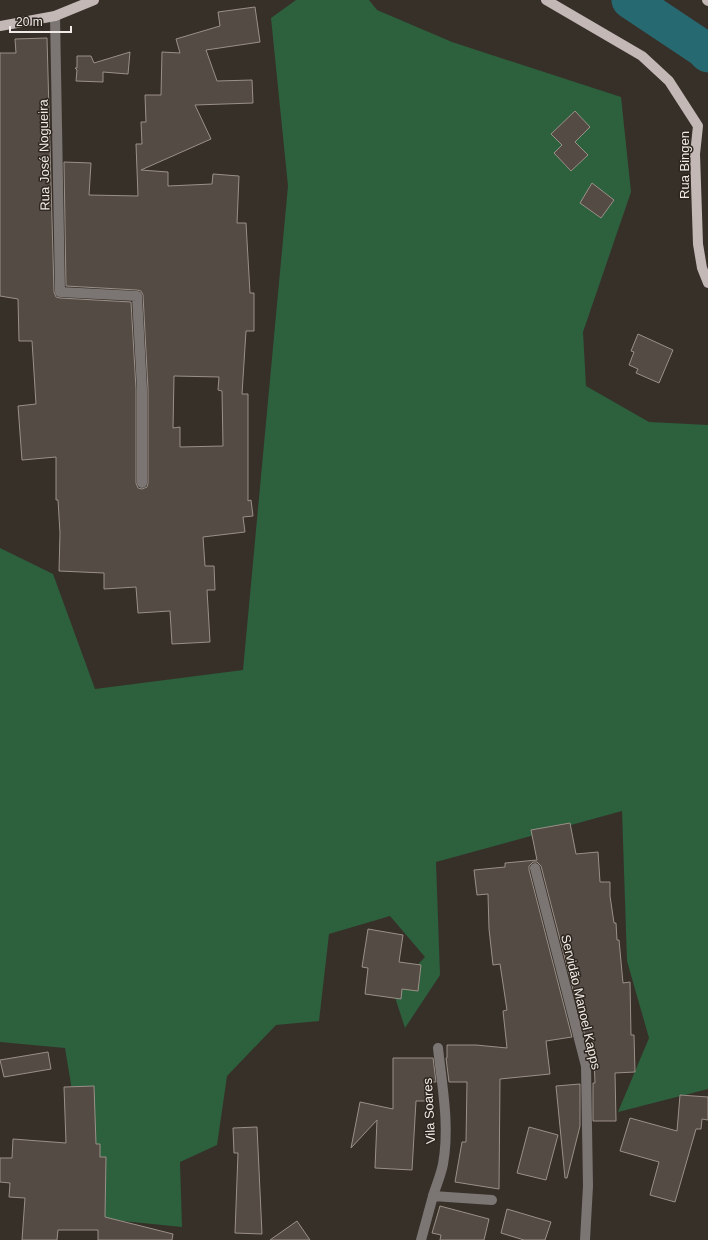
<svg xmlns="http://www.w3.org/2000/svg" width="708" height="1240" font-family="Arial,sans-serif">
  <style>
    .green { fill: #2d603d }
    .lines { fill: none; stroke-linecap: round; stroke-linejoin: round }
    .river { stroke: #276971; stroke-width: 37 }
    .building { fill: #544b44; stroke: #9a9088; fill-rule: evenodd }
    .minor { stroke: #7b7574; stroke-width: 10 }
    .major { stroke: #c4b8b6; stroke-width: 10 }
    .labels { text-anchor: middle; dominant-baseline: central; stroke-width: 3; stroke-linejoin: round; paint-order: stroke }
    .street-label { font-size: 13px; fill: #f0ebe6; stroke: #2d261f }
  </style>
  <rect width="100%" height="100%" fill="#373029"/>
  <polygon class="green" points="296,0 369,0 377,10 452,42 621,97 631,192 583,332 586,386 649,422 708,425 708,1089 618,1112 649,1038 627,961 622,811 436,862 440,975 405,1028 393,991 425,957 390,916 329,934 319,1021 276,1025 227,1076 217,1145 180,1162 182,1227 93,1218 65,1048 0,1042 0,548 53,574 95,689 243,670 288,186 271,18"/>
  <g class="lines">
    <polyline class="river" points="630,0 702,48 708,54"/>
  </g>
  <g class="building">
    <path d="M255,7L260,42L206,50L217,81L252,80L253,103L195,105L211,139L141,170L168,172V186L212,184L213,174L239,176L237,223H246L250,293H254V331H246L242,394H248V501L251,500L253,516L243,517L245,532L203,537L205,566H214L215,590H207L210,642L172,644L170,611L138,613L136,587L104,589V573L59,571L60,533L58,500H56V457L22,460L18,406L36,404L32,341H19L18,299L0,296V53H16L15,39L47,38L54,292L56,297L60,298L131,302L136,389V483L138,488L142,489L147,487L148,483V389L143,295L141,291L137,290L66,286L64,162L91,163L89,195L138,196L136,144H142L141,122H146L145,95H161L162,52L180,53L176,39L220,26L218,12ZM174,376L219,377L218,390L222,391L223,446L180,447V427L173,428Z"/>
    <polygon points="130,52 128,74 103,72 103,82 76,81 77,70 75,68 77,68 77,56 91,56 94,63"/>
    <polygon points="575,111 590,127 575,142 588,155 571,171 554,153 562,145 551,134"/>
    <polygon points="592,183 614,200 601,218 580,203"/>
    <polygon points="638,334 673,350 659,383 636,373 638,369 629,365 634,352 631,351"/>
    <polygon points="570,823 576,854 598,852 600,882 610,882 610,896 614,923 616,923 617,940 619,940 623,983 630,982 631,1035 634,1035 635,1072 615,1073 616,1121 593,1121 593,1083 595,1083 593,1035 585,1036 541,866 537,862 533,862 529,866 529,870 572,1037 546,1041 550,1074 500,1079 499,1189 455,1182 462,1142 466,1142 467,1082 449,1082 446,1058 447,1058 447,1045 476,1045 507,1048 503,1011 507,1010 500,964 493,965 489,929 488,894 477,895 474,870 505,867 505,863 537,860 531,830"/>
    <polygon points="368,929 403,935 399,962 421,965 418,991 402,989 401,999 365,994 368,968 362,967"/>
    <polygon points="48,1052 51,1069 4,1077 0,1060"/>
    <polygon points="393,1058 433,1058 436,1082 427,1082 427,1101 416,1101 412,1170 375,1168 377,1120 351,1148 360,1102 393,1109"/>
    <polygon points="580,1084 580,1126 567,1178 565,1178 556,1086"/>
    <polygon points="94,1086 96,1144 100,1144 100,1157 106,1157 105,1217 173,1234 172,1240 98,1240 98,1230 58,1230 57,1240 22,1240 25,1198 9,1197 10,1183 0,1182 0,1158 12,1158 13,1139 66,1143 64,1087"/>
    <polygon points="680,1095 708,1097 708,1120 702,1119 701,1129 696,1129 675,1202 650,1195 659,1162 620,1151 630,1118 677,1131"/>
    <polygon points="257,1127 262,1234 235,1233 238,1153 234,1153 233,1128"/>
    <polygon points="529,1127 558,1135 546,1180 517,1173"/>
    <polygon points="440,1206 489,1219 484,1240 440,1240 441,1235 432,1233"/>
    <polygon points="507,1209 551,1222 545,1240 524,1240 501,1233"/>
    <polygon points="297,1221 310,1240 270,1240"/>
  </g>
  <g class="lines">
    <g class="minor">
      <polyline points="55,16 60,292 137,296 142,389 142,483"/>
      <polyline points="535,868 586,1066 588,1186 585,1240"/>
      <path d="M433,1196C436,1186 441,1175 443,1164C450,1126 442,1086 438,1048"/>
      <polyline points="421,1240 433,1196 492,1200"/>
    </g>
    <g class="major">
      <polyline points="546,0 642,56 669,81 698,126 695,154 698,244 702,268 708,283"/>
      <polyline points="707,0 708,1"/>
      <polyline points="0,26 55,16 94,0"/>
    </g>
  </g>
  <g class="labels">
    <g class="street-label">
      <text transform="translate(44 155) rotate(-91)">Rua José Nogueira</text>
      <text transform="translate(684 165) rotate(-90)">Rua Bingen</text>
      <text transform="translate(581 1002) rotate(77)">Servidão Manoel Kapps</text>
      <text transform="translate(429 1111) rotate(-93)">Vila Soares</text>
    </g>
  </g>
  <path d="M10 26v6h61v-6" fill="none" stroke="#f0ebe6" stroke-width="2"/>
  <text x="16" y="26" font-size="12" fill="#f0ebe6" stroke="#2d261f" stroke-width="3" paint-order="stroke">20 m</text>
</svg>
